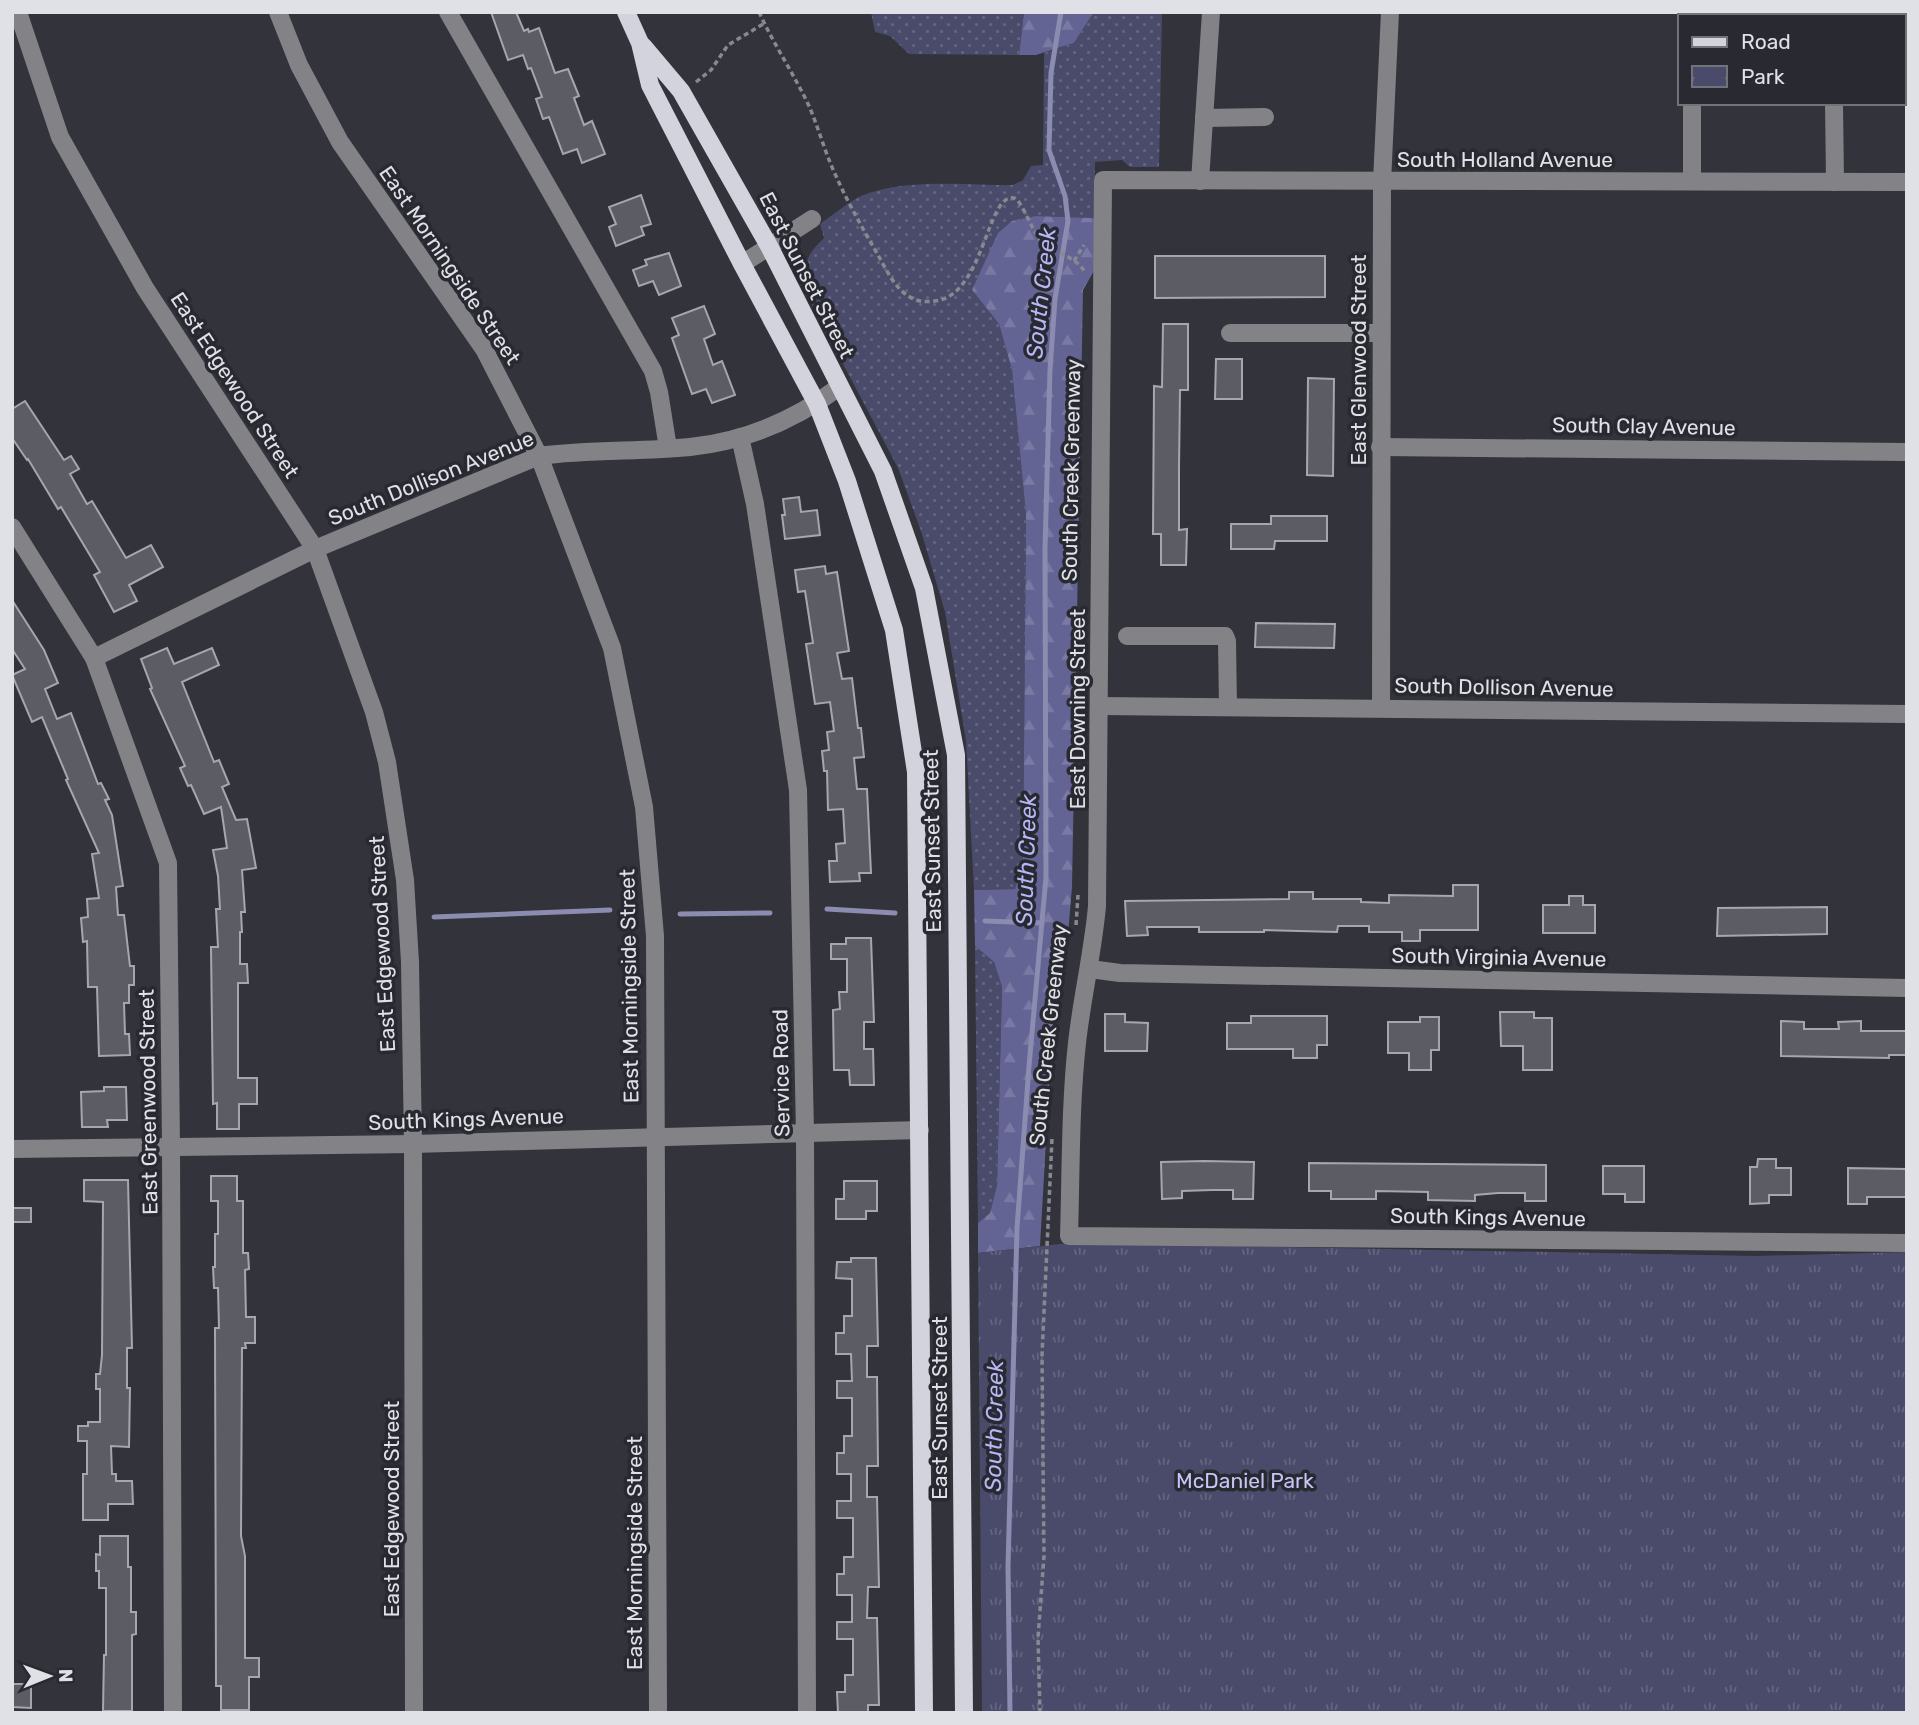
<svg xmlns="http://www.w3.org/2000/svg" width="1919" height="1725" font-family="Rubik,sans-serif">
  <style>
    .grass { fill: url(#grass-dots) }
    .forest { fill: url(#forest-firs) }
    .park { fill: url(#park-tufts) }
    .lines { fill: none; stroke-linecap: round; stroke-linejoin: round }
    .stream { stroke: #8b8cb0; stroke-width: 5 }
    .building { fill: #5c5c65; stroke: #a6a6b0; stroke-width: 2 }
    .path { stroke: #888990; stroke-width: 3.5; stroke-dasharray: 5 3.5; stroke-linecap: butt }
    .minor { stroke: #838387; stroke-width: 18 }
    .major { stroke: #d2d3dc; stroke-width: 18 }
    .labels { text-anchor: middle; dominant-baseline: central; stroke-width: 7; stroke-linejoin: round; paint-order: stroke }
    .street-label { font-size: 21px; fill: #e0e1e6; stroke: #282931 }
    .park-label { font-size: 21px; fill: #c5c6f5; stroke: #282931 }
    .water-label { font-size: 23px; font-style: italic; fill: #b6b7f4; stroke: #282931 }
  </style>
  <defs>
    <pattern id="grass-dots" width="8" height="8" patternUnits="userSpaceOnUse" patternTransform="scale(1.75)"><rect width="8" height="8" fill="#4a4b6b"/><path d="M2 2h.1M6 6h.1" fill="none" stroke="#646580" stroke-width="1.8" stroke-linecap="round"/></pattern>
    <pattern id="forest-firs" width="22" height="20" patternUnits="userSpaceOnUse" patternTransform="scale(1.75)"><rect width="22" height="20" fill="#636394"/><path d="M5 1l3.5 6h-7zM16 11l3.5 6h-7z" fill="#7979a3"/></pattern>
    <pattern id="park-tufts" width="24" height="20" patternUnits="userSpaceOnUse" patternTransform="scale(1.75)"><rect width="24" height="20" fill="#4a4b6b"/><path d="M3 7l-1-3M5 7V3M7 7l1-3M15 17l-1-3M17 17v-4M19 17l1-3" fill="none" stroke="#646580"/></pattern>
  </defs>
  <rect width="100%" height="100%" fill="#32333b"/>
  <g class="grass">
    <polygon points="871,12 1024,12 1019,55 909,54 890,36 875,32"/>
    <path d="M1094,12H1162L1159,167H1130L1122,160L1095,162L1094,218L1036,216L972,290L999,324L1012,370L1026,514L1023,862L1015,889L974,890L966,741L945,612L921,531L898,468L814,309C800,279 799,261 824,238L820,224C833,215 847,203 861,196C901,178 969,185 1013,185L1023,180L1031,166L1043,165L1044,53L1074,43Z"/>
    <polygon points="975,946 994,962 1002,987 997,1185 990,1213 978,1223"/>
  </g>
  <g class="forest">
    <polygon points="1024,12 1094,12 1074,43 1036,55 1019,55"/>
    <polygon points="1036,216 1094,218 1094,271 1083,290 1072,887 1068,934 1053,1019 1040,1246 978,1253 978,1223 990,1213 997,1185 1002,987 994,962 975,946 974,890 1015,889 1023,862 1026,515 1012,370 999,324 972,290 998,233 1012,221"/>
  </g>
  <polygon class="park" points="1069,1243 1756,1256 1907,1252 1907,1713 982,1713 978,1253"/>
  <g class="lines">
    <g class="stream">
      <polyline points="827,909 895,913"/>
      <polyline points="680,914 770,913"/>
      <polyline points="434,917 610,910"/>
      <polyline points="985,921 1042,923"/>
      <polyline points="1010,1713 1008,1567 1017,1228 1029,1066 1046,877 1045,549 1050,370 1055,299 1068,221 1065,196 1049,150 1051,73 1061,12"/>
    </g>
  </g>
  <g class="building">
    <polygon points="491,12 516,12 524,31 528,29 529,32 539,28 555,73 568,69 579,96 574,98 584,125 592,121 605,154 582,163 577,149 563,154 549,117 543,119 536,99 542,97 531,68 528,69 523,55 508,60"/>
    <polygon points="641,195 651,224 641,227 644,235 616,246 609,227 616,224 609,207"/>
    <polygon points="669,253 681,286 659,295 653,281 639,286 633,270 647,265 645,260"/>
    <polygon points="1155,256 1325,256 1325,297 1155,298"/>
    <polygon points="704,306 715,334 704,339 713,365 722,361 735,395 712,403 706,389 692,394 672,338 679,335 672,318"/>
    <polygon points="1163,324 1188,324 1188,390 1180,390 1179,467 1179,530 1187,529 1186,565 1161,565 1161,534 1153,534 1154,386 1162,387"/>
    <polygon points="1216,359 1242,359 1242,399 1215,399"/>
    <polygon points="1308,378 1334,379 1333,476 1307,475"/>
    <polygon points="25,401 64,460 71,456 79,469 70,474 87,504 92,501 126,558 151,545 163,567 129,585 137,601 114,612 94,575 100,572 61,507 58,509 28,459 27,460 12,438 12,409"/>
    <polygon points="799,497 801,512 817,510 820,535 785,539 782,515 785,515 783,499"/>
    <polygon points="1271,516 1327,516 1327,541 1275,541 1274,549 1231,549 1231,524 1271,524"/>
    <polygon points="825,566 826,574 837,572 849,651 837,653 842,679 852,678 858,728 861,728 864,757 854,758 857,789 867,789 871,873 859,873 860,881 830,882 829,861 837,861 836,844 845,843 843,809 828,810 827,771 824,771 822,751 829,750 827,732 834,731 830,702 815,704 806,644 813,643 805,591 798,592 795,570"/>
    <polygon points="12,600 44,650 58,683 45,689 57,719 71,713 98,784 101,783 109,799 105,800 112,815 123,886 116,887 118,915 124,915 130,966 134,966 134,985 129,985 129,1003 124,1003 125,1034 129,1034 130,1055 99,1056 97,987 88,987 87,941 83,942 81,918 88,917 87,899 99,898 92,854 99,853 66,780 68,779 42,717 32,722 12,675 25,669 12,649"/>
    <polygon points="1256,623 1335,624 1334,648 1255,647"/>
    <polygon points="167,648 174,664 212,648 219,665 182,682 214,762 219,760 229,784 222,787 236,820 247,819 256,868 242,870 245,912 241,912 242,932 240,932 240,964 247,964 248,983 238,983 238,1078 257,1078 257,1104 239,1104 239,1129 217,1129 217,1103 213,1104 211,947 218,947 216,909 220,909 218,876 213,850 227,848 221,807 204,814 191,785 188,786 180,768 185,766 150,689 152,688 141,659"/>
    <polygon points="1453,885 1478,885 1478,930 1420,930 1420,941 1402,941 1402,932 1369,932 1369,926 1338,926 1337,932 1264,930 1264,932 1199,932 1199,927 1147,927 1148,935 1127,936 1125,901 1289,899 1289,892 1313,892 1313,899 1361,899 1361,902 1389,903 1389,895 1453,896"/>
    <polygon points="1569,896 1583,896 1583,905 1595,905 1595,933 1543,933 1543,905 1569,905"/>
    <polygon points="1827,907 1827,934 1717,936 1718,908"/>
    <polygon points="846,938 871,938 874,1022 864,1022 864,1049 873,1049 874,1085 850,1085 849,1070 834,1070 833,1010 840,1009 839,992 847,992 847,959 831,959 831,944 846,944"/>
    <polygon points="1500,1012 1534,1012 1534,1018 1552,1018 1552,1070 1523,1070 1523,1046 1501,1046"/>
    <polygon points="1105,1014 1125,1014 1125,1022 1148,1023 1147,1051 1105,1051"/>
    <polygon points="1251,1016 1327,1016 1327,1045 1317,1045 1317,1058 1293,1058 1293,1049 1227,1049 1227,1023 1251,1023"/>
    <polygon points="1420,1017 1439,1017 1439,1050 1431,1050 1431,1070 1409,1070 1409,1053 1388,1053 1388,1022 1420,1022"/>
    <polygon points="1781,1021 1804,1022 1804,1029 1839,1029 1838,1022 1861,1021 1861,1031 1907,1031 1907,1055 1889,1055 1889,1058 1781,1056"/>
    <polygon points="104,1087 126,1087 127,1120 107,1120 108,1127 82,1127 81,1092 104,1091"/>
    <polygon points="1758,1159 1776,1159 1776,1168 1791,1168 1791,1195 1769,1195 1769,1203 1750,1204 1750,1167 1757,1167"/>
    <polygon points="1204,1161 1254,1162 1253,1199 1233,1199 1233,1190 1212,1190 1182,1191 1182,1198 1162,1199 1161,1162"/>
    <polygon points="1309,1163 1546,1165 1546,1201 1525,1201 1525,1193 1498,1193 1475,1195 1475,1201 1428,1200 1428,1192 1376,1191 1376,1199 1331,1199 1331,1191 1309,1191"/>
    <polygon points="1603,1166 1644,1166 1644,1202 1625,1202 1625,1194 1603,1194"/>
    <polygon points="1848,1168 1907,1169 1907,1197 1867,1197 1867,1204 1848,1204"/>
    <polygon points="211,1176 237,1176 237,1201 243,1201 243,1253 248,1253 249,1269 245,1270 246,1317 255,1317 255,1343 245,1343 246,1348 242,1348 241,1536 245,1556 245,1658 259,1658 259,1677 249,1677 249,1710 221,1710 221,1686 216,1686 215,1328 219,1328 218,1288 214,1288 213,1267 215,1267 215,1234 218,1234 218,1201 211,1201"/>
    <polygon points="84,1180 128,1180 132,1348 127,1348 127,1388 130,1388 129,1447 111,1446 112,1474 116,1474 116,1481 132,1481 133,1504 108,1504 108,1520 83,1520 83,1474 87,1474 87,1441 78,1441 78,1426 88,1426 88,1422 100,1422 100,1389 96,1389 96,1374 100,1374 102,1355 103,1202 84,1201"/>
    <polygon points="844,1181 877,1181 877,1211 866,1211 866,1219 836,1219 836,1199 844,1199"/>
    <rect x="12" y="1208" width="19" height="14"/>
    <polygon points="851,1258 876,1258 878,1346 867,1346 867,1377 877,1377 878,1466 867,1466 867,1497 877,1497 879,1587 868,1587 867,1618 877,1618 879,1705 868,1705 868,1712 838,1713 837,1692 845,1692 845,1675 853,1675 853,1639 837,1639 837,1622 852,1622 852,1595 837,1595 837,1574 844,1574 844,1557 853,1557 853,1518 837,1518 837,1501 851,1501 851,1474 837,1474 837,1453 844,1453 844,1436 852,1436 852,1398 837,1398 837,1381 852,1381 851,1354 836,1354 836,1333 844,1333 844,1316 852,1316 852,1279 836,1278 837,1262 851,1262"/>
    <polygon points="100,1536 128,1536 128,1567 131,1567 131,1612 136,1612 136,1634 132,1635 132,1711 103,1711 104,1655 106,1655 106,1588 99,1588 99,1571 96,1571 96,1554 100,1555"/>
    <polygon points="12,1684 31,1684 31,1708 12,1707"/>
  </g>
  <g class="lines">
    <g class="path">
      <path d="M759,12C774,45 794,74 809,106C819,129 825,153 836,176C848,203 863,229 878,255C886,269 895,289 910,297C917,302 927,302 935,301C984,296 987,192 1014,198C1022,200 1032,232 1042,242C1055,253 1075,256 1085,272"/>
      <polyline points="1903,49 1907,49"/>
      <polyline points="696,82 711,70 728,45 765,23"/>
      <polyline points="1903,90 1907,88"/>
      <polyline points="1074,261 1084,245"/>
      <polyline points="1076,925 1078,895"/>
      <polyline points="1040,1713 1038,1638 1044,1556 1042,1355 1052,1138"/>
    </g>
    <g class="minor">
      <polyline points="18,12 60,137 145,288 315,549 374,712 387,762 405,880 410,962 413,1144 414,1713"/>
      <polyline points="278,12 299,65 340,142 484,349 539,456 612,648 644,807 655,936 658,1713"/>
      <polyline points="448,12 653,371 659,392 668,448"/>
      <polyline points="1691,12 1691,16"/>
      <polyline points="1830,12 1832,16"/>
      <polyline points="1692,103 1692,181"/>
      <polyline points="1834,103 1835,182"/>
      <polyline points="1204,118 1265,117"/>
      <polyline points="1200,181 1211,12"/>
      <path d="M1907,182L1103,180L1097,906C1093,952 1082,997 1077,1043C1070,1107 1071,1172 1069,1236L1907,1243"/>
      <polyline points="742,264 812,219"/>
      <polyline points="1230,333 1381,333"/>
      <polyline points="740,437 755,504 798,790 805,1133 807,1713"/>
      <polyline points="1380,447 1907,452"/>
      <polyline points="12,527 94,658 168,863 171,1147 173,1713"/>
      <polyline points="1127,636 1225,636 1227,641 1228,707"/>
      <path d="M94,658L315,549L539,456C590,449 640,452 690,447C746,441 795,420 839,387"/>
      <polyline points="1100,706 1907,714"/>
      <polyline points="1381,708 1382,182 1390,12"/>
      <polyline points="1090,969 1120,973 1907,988"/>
      <polyline points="12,1149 413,1144 920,1130"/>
    </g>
    <g class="major">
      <polyline points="626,12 640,43 650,85 742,264 817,404 847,481 894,630 916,772 924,1713"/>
      <polyline points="643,46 681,91 769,246 883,471 924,588 956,755 964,1713"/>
    </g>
  </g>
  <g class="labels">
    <g class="street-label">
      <text x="1505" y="159">South Holland Avenue</text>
      <text transform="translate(450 265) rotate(56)">East Morningside Street</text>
      <text transform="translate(807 275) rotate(63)">East Sunset Street</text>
      <text transform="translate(1358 360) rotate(-90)">East Glenwood Street</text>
      <text transform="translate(235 385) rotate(57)">East Edgewood Street</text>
      <text transform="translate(1644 426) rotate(1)">South Clay Avenue</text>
      <text transform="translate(1071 470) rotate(-89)">South Creek Greenway</text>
      <text transform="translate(431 478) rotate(-22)">South Dollison Avenue</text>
      <text transform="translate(1504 687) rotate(1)">South Dollison Avenue</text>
      <text transform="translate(1077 709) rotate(-90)">East Downing Street</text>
      <text transform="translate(932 841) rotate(-91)">East Sunset Street</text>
      <text transform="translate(382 944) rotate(-93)">East Edgewood Street</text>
      <text transform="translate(1499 957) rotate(1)">South Virginia Avenue</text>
      <text transform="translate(629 986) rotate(-91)">East Morningside Street</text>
      <text transform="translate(1048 1035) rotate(-84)">South Creek Greenway</text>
      <text transform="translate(781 1073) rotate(-91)">Service Road</text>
      <text transform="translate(148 1102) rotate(-91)">East Greenwood Street</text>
      <text transform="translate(466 1119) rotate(-2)">South Kings Avenue</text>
      <text transform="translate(1488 1217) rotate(1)">South Kings Avenue</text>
      <text transform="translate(939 1408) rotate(-90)">East Sunset Street</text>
      <text transform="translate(391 1509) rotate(-90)">East Edgewood Street</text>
      <text transform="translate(634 1553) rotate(-90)">East Morningside Street</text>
    </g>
    <g class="park-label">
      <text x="1245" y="1480">McDaniel Park</text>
    </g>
    <g class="water-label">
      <text transform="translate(1041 293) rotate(-84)">South Creek</text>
      <text transform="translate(1026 860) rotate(-88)">South Creek</text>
      <text transform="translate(994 1426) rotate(-89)">South Creek</text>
    </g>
  </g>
  <rect width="1919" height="1725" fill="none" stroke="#e0e1e6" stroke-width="28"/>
  <rect x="1678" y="14" width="228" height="91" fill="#282931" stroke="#727379" stroke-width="2"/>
  <rect x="1692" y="37" width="35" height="10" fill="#d2d3dc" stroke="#727379" stroke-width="2"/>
  <text x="1741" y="49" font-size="21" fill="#e0e1e6">Road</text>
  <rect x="1692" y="66" width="35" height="21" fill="url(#park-tufts)" stroke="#727379" stroke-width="2"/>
  <text x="1741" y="84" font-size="21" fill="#e0e1e6">Park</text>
  <g transform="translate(49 1676) rotate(89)" stroke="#282931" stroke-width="5" paint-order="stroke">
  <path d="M0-5L12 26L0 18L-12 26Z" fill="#e0e1e6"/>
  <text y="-10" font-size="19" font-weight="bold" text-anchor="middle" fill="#e0e1e6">N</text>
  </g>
</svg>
